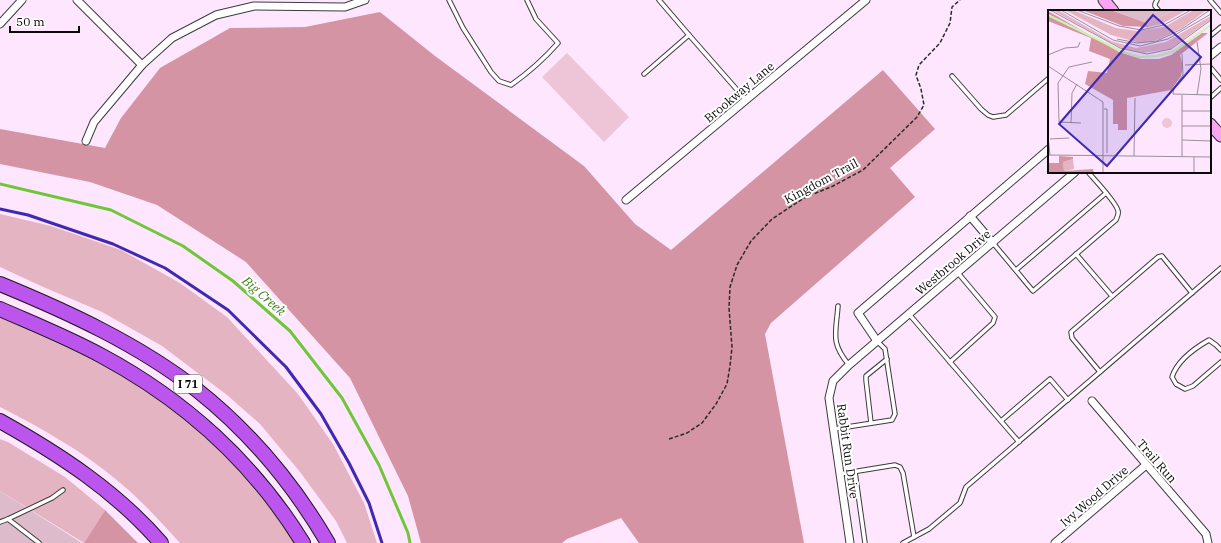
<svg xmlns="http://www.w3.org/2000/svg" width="1221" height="543" font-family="'IBM Plex Serif',serif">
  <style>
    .green { fill: #e5b4c3 }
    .forest { fill: #d594a4 }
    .cemetery { fill: #ddbbcb }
    .pitch { fill: #edc5d7 }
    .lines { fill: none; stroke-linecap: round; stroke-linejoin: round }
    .stream { stroke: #70c639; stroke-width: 3 }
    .lane-casing { stroke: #3c3c3c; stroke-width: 5.5 }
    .street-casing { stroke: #3c3c3c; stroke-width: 9 }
    .secondary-casing { stroke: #2b2b2b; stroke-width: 13 }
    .highway-casing { stroke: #1a1a1a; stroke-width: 16 }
    .path { stroke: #2b2b2b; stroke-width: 1.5; stroke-dasharray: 4 2; stroke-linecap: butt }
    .lane { stroke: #fff; stroke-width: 3.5 }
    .street { stroke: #fff; stroke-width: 7 }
    .secondary { stroke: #fba5f3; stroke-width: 11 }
    .highway { stroke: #b5e; stroke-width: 14 }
    .rail { stroke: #3f29b2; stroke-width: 3 }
    .labels { text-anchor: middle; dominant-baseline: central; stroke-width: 4; stroke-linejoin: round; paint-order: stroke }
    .shield { fill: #fff; stroke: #535353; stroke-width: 1 }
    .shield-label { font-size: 11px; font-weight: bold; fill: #090909 }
    .street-label { font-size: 12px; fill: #090909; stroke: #fff }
    .water-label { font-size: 13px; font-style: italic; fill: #3d8019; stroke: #fff }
    .inset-river { fill: none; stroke: #cbf3ae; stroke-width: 2 }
    .inset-road { fill: none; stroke: #9c8e9c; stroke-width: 1 }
    .view { fill: #3f29b2; fill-opacity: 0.15; stroke: #3f29b2; stroke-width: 2 }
    .inset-edge { fill: none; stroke: #090909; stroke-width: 2 }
  </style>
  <rect width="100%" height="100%" fill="#fee7fe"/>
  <g class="green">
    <polygon points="0,214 51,226 121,250 180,283 227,317 298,394 333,444 364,503 377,543 347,543 336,521 300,472 260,424 227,395 162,346 102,312 41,286 0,267"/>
    <path d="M0,317L83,355L136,383L194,425L246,475L295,543H180C161,522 141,500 119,482C84,452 41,428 0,407Z"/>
    <polygon points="0,439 8,442 65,477 105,510 84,543 0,491"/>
  </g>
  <g class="forest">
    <polygon points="380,12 435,56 584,166 635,224 671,250 883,70 935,129 890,168 915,197 771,323 765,334 804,543 639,543 621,518 567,539 562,543 421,543 408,496 350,378 246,262 157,205 90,182 0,164 0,129 105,148 121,118 160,68 230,28 305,27"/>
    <polygon points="105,510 138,543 84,543"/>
  </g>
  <polygon class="cemetery" points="0,491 82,543 0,543"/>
  <polygon class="pitch" points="567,53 629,117 604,142 542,77"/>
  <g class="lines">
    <polyline class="stream" points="0,184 111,210 183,246 233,281 290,331 342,398 379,465 408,533 410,543"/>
    <defs>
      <g id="lane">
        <path d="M449,0L463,28L491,72L499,81L511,85C528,73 544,59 558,43L536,19L527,0"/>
        <polyline points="659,0 689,35"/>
        <polyline points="1157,0 1155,4 1155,6 1159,11"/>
        <polyline points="1210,0 1221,13"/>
        <polyline points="1210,36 1221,27"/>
        <polyline points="1210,67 1221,80"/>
        <polyline points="644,74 689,35 746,100"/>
        <polyline points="952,76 981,109 988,115 993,117 1006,115 1049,78"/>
        <polyline points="1210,98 1221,88"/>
        <path d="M993,243L1033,291L1116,220C1117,217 1119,214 1118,211C1117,203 1094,179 1088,172"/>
        <polyline points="1076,254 1112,296"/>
        <polyline points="1016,270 1106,193"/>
        <path d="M838,306C836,334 830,342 849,365"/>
        <polyline points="909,314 950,362 993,323 995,317 958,273"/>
        <path d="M1221,350L1216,345L1209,340C1195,348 1177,361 1172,377L1176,384L1185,389L1193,386L1221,362"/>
        <polyline points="950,362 1019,442"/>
        <polyline points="1100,372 1072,338 1071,332 1158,257 1162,256 1192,293"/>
        <polyline points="1001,421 1050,379 1068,400"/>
        <polyline points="871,423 866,380 866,376 887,359"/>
        <polyline points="834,429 892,420 895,414 885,349 877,341"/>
        <polyline points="855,472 865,543"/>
        <polyline points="840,474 895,465 900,467 903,473 914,537"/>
        <polyline points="8,519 52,498 63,490"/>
        <polyline points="0,522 8,519 39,543"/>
        <polyline points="903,543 929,529 960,503 966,487 1221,268"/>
      </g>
      <g id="street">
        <polyline points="77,0 142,65"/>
        <polyline points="0,24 22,0"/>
        <polyline points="1210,56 1221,47"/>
        <polyline points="86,141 94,122 142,65 172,38 216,15 254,6 345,7 365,0"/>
        <polyline points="626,200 866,0"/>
        <polyline points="970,216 993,243"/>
        <polyline points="877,341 858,313 1049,149"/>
        <polyline points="1092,401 1206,534 1208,543"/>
        <polyline points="850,543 829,398 833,381 849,365 1075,172"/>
        <polyline points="1055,543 1146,465"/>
      </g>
      <g id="secondary">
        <polyline points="1104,0 1113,11"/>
        <polyline points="1210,124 1221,136"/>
      </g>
      <g id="highway">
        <path d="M0,284C68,312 138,344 197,390C250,432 294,485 328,543"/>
        <path d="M0,309C34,324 69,338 102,356C184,400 254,463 303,543"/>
        <path d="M0,421C59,454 116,491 161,543"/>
      </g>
    </defs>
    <use href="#lane" class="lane-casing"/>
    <use href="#street" class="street-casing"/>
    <use href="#secondary" class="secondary-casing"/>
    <use href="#highway" class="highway-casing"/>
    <polyline class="path" points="669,439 687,433 702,423 716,404 727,384 730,366 732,347 729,308 730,287 737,265 751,241 772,219 804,198 833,186 863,170 917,117 924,105 921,89 916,75 919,65 940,43 950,23 952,7 960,0"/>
    <use href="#lane" class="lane"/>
    <use href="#street" class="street"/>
    <use href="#secondary" class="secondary"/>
    <use href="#highway" class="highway"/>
    <polyline class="rail" points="0,209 28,215 113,244 165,268 228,310 286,367 321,414 349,463 369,503 382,543"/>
  </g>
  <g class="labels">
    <rect class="shield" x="174" y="375" width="28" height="18" rx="3"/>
    <g class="shield-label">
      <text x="188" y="384">I 71</text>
    </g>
    <g class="street-label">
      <text transform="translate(739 92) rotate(-40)">Brookway Lane</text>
      <text transform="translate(821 181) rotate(-28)">Kingdom Trail</text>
      <text transform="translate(953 262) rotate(-40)">Westbrook Drive</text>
      <text transform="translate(848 451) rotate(82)">Rabbit Run Drive</text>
      <text transform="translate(1157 461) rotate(49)">Trail Run</text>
      <text transform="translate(1094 496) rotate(-41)">Ivy Wood Drive</text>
    </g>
    <g class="water-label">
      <text transform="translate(264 296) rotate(41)">Big Creek</text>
    </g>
  </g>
  <g transform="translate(1048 10)">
    <rect width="163" height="163" fill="#fee7fe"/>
    <path d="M4,0H10L63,31L88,38L118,32L163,6V9L122,39L95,43L71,37ZM17,0H25L68,18L89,21L116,17L146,0H159L134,18L109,30L92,33L63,25ZM127,0H139L114,14L100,17L99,13ZM25,149L26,159L16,161L15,152Z" fill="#e5b4c3"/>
    <path d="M34,0H63L99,13L100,17L75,16ZM0,1L71,42L93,49H111L123,45L154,23H160L132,45L135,56L133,66L123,80L79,88V120H70V114H65V90L37,74L40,61L59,63L62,49L41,41L43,28L0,11ZM11,146L25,147V149L15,152L16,161L45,159L46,163H0V153H11Z" fill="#d594a4"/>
    <path d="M63,0H127L99,13Z" fill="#ddbbcb"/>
    <path d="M114 113a5 5 0 1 1 10 0a5 5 0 1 1-10 0Z" fill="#edc5d7"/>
    <path class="inset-river" d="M0,5L75,42L92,47L110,46L126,41L163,15"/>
    <path class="inset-road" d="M2,0L72,38L99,44L123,39L163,10M13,0L65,30L92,36L120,29L163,4M29,0L71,16L93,20L116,15L143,0M69,29L89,33L109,31L134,19L162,0M149,32L153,59L149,85M134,44L135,65L126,78L125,84L163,85M0,45L17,38L30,37L32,32M137,55L163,54M0,56L55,92V163M56,99H59V143M134,101H163M23,113L24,83L29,74M33,113L11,112L10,73L21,57L44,52M134,116H163M0,126L2,145M2,129L21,128M134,130L163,131M0,145L163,147M86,146L87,88M134,147V85M146,147V163"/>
    <path class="view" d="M105,5L153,47L59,156L11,114Z"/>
    <rect width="163" height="163" class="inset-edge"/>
  </g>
  <path d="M10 26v6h69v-6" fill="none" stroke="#090909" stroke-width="2"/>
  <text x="16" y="26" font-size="12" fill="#090909" stroke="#ffffff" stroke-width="3" paint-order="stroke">50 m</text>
</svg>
